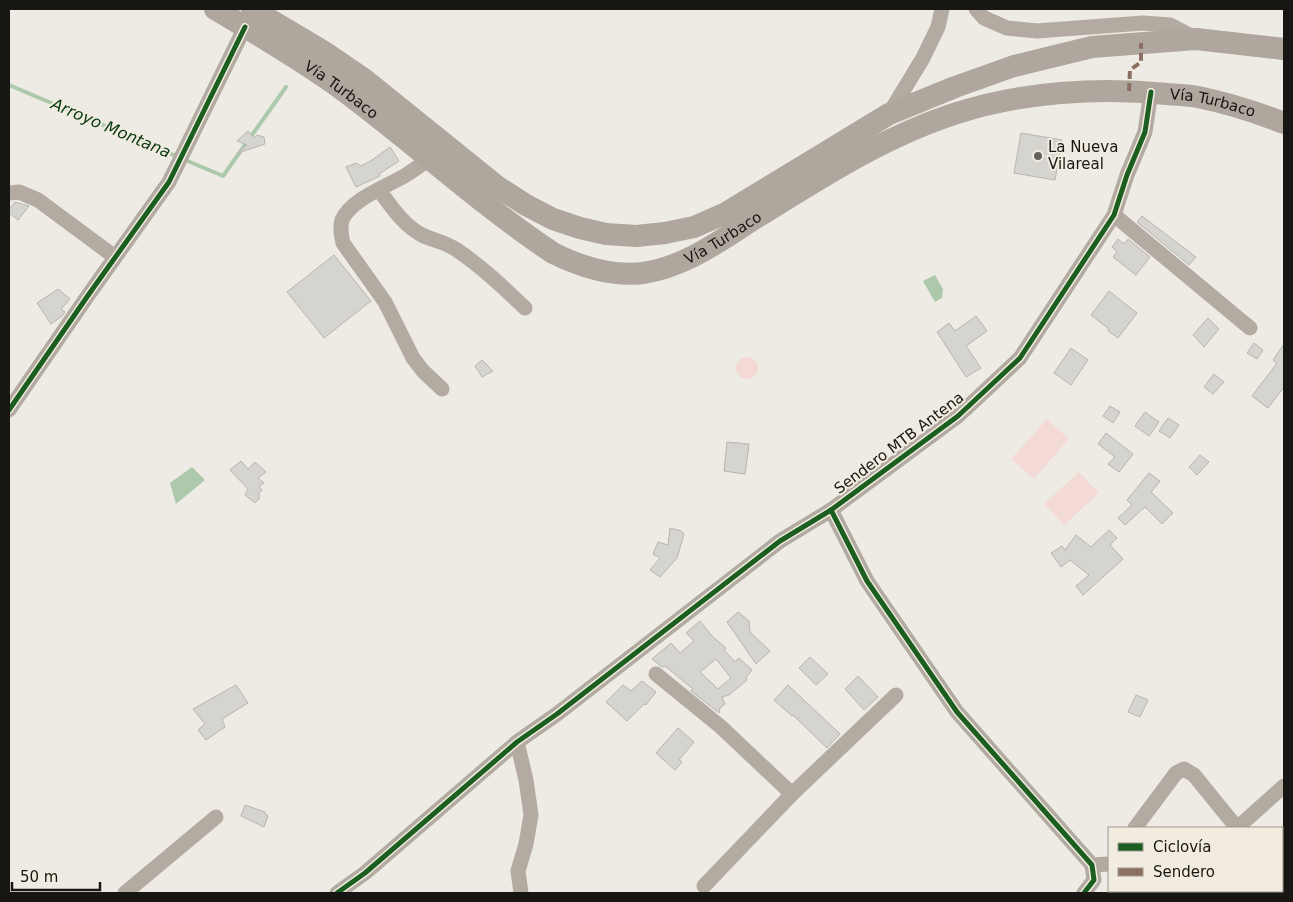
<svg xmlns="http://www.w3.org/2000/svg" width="1293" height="902" font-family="'DejaVu Sans',sans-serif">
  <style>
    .green { fill: #f3dad5 }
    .water { fill: #acc9ab }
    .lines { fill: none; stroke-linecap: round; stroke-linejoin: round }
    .stream { stroke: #acc9ab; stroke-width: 4 }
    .building { fill: #d5d4cf; stroke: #b6b5b0; fill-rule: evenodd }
    .minor { stroke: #b3aaa1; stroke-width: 15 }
    .highway { stroke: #afa79d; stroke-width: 22 }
    .quiet { stroke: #8d6e63; stroke-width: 4; stroke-dasharray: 8 4; stroke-linecap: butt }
    .cycleway-casing { stroke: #f2ece0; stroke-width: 8 }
    .cycleway { stroke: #1b5e20; stroke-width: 5 }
    .poi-dot { fill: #63615c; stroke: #f2ece0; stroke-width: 2 }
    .labels { text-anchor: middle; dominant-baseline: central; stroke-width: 4; stroke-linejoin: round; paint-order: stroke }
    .street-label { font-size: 15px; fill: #181612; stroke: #f2ece0 }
    .poi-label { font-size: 15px; fill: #181612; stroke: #f2ece0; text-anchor: start }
    .water-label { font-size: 16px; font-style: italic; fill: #053712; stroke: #f2ece0 }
  </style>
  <rect width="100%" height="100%" fill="#eeebe4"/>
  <g class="green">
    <circle cx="747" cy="368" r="11"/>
    <polygon points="1047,419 1069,439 1034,479 1011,459"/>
    <polygon points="1079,472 1099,493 1064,525 1044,504"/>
  </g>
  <g class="water">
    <polygon points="935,275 943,289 942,298 935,302 923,281"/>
    <polygon points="192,467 205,480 176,504 170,483"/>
  </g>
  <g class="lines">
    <g class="stream">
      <polyline points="9,85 176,156"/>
      <polyline points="183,159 223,176 286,87"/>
    </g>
  </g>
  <g class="building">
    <polygon points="248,131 254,138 257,135 264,137 265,144 238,153 247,145 237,141"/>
    <polygon points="1021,133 1062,140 1055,180 1014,173"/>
    <polygon points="390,147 399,161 379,174 380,176 356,187 346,167 356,163 361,166 372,160"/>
    <polygon points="15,202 29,206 18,220 9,213 9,210"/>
    <polygon points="1142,216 1196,257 1189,265 1137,222"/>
    <polygon points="1118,239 1124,244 1128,239 1150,257 1136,275 1113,257 1117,252 1112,247"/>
    <polygon points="334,255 371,301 324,338 287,292"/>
    <polygon points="58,289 70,299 61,309 65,312 62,316 51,324 37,303"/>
    <polygon points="1109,291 1137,313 1118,338 1108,331 1109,329 1091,315"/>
    <polygon points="976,316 987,331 966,346 981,368 966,377 937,332 949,323 955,331"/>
    <polygon points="1208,318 1219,329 1204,347 1193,335"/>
    <polygon points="1254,343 1263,350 1257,359 1247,353"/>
    <polygon points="1284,344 1284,387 1268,408 1252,396 1277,363 1273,360"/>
    <polygon points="1071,348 1088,360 1071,385 1054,373"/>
    <polygon points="482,360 493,371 482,377 475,366"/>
    <polygon points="1214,374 1224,382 1213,394 1204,387"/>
    <polygon points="1110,406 1120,412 1113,423 1103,416"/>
    <polygon points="1145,412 1159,422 1149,436 1135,426"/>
    <polygon points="1168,418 1179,425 1170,438 1159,431"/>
    <polygon points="1106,433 1133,454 1119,472 1108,464 1115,457 1098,444"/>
    <polygon points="727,442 749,444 745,474 724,471"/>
    <polygon points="1200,455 1209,462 1197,475 1189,467"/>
    <polygon points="241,461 248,469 255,462 266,472 258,478 264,483 259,486 262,490 259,493 259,499 255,503 245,495 248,489 230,470"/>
    <polygon points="1149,473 1160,481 1151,492 1173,513 1162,524 1145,507 1125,525 1118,518 1132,505 1127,500"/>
    <polygon points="670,528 681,531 684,534 677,558 660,577 650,570 660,558 653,554 658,542 668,545"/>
    <polygon points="1109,530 1117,538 1110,545 1123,559 1083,595 1076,586 1089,575 1070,560 1061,567 1051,553 1062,546 1065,550 1076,535 1091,547"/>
    <polygon points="738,612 749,621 750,632 770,651 756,664 727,622"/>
    <path d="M700,621L712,636L725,647V651L735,662L739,658L752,670L746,678L747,680L729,695L722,697L725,704L720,708L719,713L691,691L693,689L665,666L662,667L652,659L671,643L680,653L694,641L686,633ZM716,659L731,678L718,689L700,672Z"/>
    <polygon points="810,657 828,674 816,685 799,668"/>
    <polygon points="858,676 878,697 864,710 845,689"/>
    <polygon points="642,681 656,692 646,705 644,704 627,721 606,702 623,685 631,691"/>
    <polygon points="236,685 248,703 222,719 225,727 206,740 198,730 205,724 193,709"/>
    <polygon points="788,685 840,734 827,748 793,715 792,716 774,700"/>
    <polygon points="1136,695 1148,700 1140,717 1128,712"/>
    <polygon points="678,728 694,742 679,760 682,762 675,770 656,753"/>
    <polygon points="245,805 265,812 265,814 268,816 264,827 241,816"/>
  </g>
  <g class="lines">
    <g class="minor">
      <polyline points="976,9 984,18 1007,28 1037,31 1143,23 1170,25 1195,38"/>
      <polyline points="889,114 923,58 938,27 942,9"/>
      <path d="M429,159C422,164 414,170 406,175C388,186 351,199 342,220C340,227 341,235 343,243L385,302L413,358L423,371L442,389"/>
      <path d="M379,190C391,206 403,225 422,235C434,241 444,241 457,250C482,267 503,287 525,308"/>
      <polyline points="9,193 19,192 38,200 115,257"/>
      <polyline points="1114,215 1250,328"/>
      <polyline points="9,410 89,294 169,182 245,27"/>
      <polyline points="831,510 867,581 957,712 1092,865 1094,880 1084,893"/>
      <polyline points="656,674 721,727 792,794"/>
      <polyline points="517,742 526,780 531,815 526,844 518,871 521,893"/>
      <polyline points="1135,828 1176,773 1184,769 1194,775 1237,828"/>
      <polyline points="1237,828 1284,786"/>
      <polyline points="1092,865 1109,864"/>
      <polyline points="1282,885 1284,888"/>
      <polyline points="704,886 792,794 896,695"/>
      <polyline points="125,893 216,817"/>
      <polyline points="337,893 365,873 517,742 557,714 780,541 831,510 958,416 1020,358 1114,215 1127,175 1145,132 1151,92"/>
    </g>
    <g class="highway">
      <path id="s1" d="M215,9C257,34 300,59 340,88C412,141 478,203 553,253C581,267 611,277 643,273C686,267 722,239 759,216C822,177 885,136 957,113C1022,92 1098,87 1167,94C1177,95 1188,95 1198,97C1227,103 1256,112 1284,123"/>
      <polyline points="252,9 326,53 364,79 498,187 526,205 553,219 580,228 606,234 636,236 665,233 694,227 726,213 889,114 955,87 1014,66 1092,47 1196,39 1284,49"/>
    </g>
    <polyline class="quiet" points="1129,91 1130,70 1141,62 1141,43"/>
    <defs>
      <g id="cycleway">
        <polyline points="9,410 89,294 169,182 245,27"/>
        <polyline points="831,510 867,581 957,712 1092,865 1094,880 1084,893"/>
        <polyline points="337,893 365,873 517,742 557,714 780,541 831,510 958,416 1020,358 1114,215 1127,175 1145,132 1151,92"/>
      </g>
    </defs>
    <use href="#cycleway" class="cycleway-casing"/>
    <use href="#cycleway" class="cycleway"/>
  </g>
  <circle class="poi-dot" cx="1038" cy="156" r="5"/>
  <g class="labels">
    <g class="street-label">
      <text stroke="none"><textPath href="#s1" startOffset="150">Vía Turbaco</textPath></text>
      <text stroke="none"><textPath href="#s1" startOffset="1124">Vía Turbaco</textPath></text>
      <text stroke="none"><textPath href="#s1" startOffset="599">Vía Turbaco</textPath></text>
      <text transform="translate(899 443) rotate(-37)">Sendero MTB Antena</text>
    </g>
    <g class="poi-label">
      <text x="1048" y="147">La Nueva<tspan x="1048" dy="17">Vilareal</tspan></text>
    </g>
    <g class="water-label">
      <text transform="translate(111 128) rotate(23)">Arroyo Montana</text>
    </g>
  </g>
  <rect width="1293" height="902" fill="none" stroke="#181612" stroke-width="20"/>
  <rect x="1108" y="827" width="175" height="65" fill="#f2ece0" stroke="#9b968e"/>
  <rect x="1118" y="843" width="25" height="8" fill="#1b5e20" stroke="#9b968e"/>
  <text x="1153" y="852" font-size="15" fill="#181612">Ciclovía</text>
  <rect x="1118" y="868" width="25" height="8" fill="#8d6e63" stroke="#9b968e"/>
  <text x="1153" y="877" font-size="15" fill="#181612">Sendero</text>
  <path d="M12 882v8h88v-8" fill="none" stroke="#181612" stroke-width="2.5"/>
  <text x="20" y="882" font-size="15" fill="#181612" stroke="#f2ece0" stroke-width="4" paint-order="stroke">50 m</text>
</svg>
